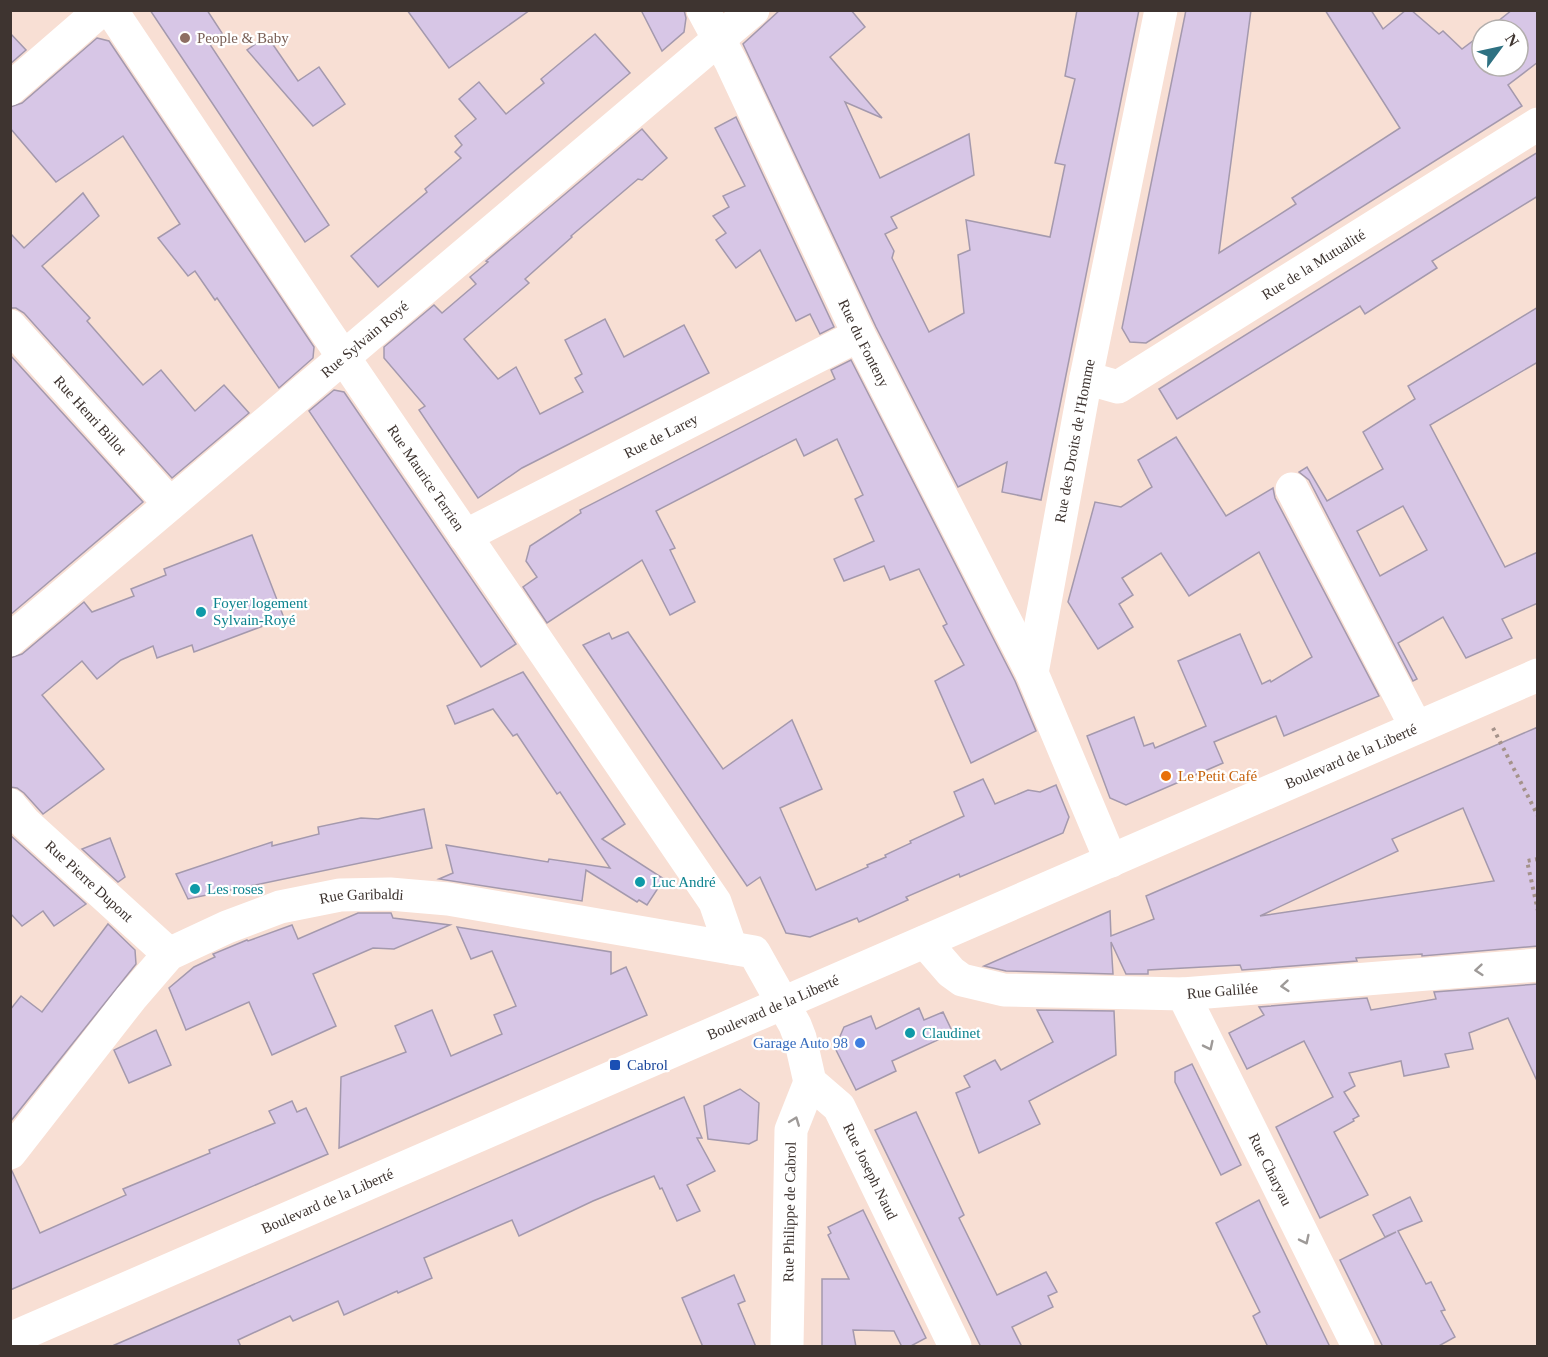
<svg xmlns="http://www.w3.org/2000/svg" width="1548" height="1357" font-family="Georgia,serif">
  <style>
    .building { fill: #d7c6e6; stroke: #a499ad; stroke-width: 1.5; fill-rule: evenodd }
    .lines { fill: none; stroke-linecap: round; stroke-linejoin: round }
    .path { stroke: #a4928a; stroke-width: 4; stroke-dasharray: 3 4.5; stroke-linecap: butt }
    .minor { stroke: #fff; stroke-width: 33 }
    .major { stroke: #fff; stroke-width: 33 }
    .oneway { stroke: #9e9a98 }
    .education-dot { fill: #8d6e63; stroke: #fff; stroke-width: 2 }
    .culture-dot { fill: #0f9aa8; stroke: #fff; stroke-width: 2 }
    .food-dot { fill: #e8710a; stroke: #fff; stroke-width: 2 }
    .shop-dot { fill: #3f7fe0; stroke: #fff; stroke-width: 2 }
    .transit-dot { fill: #1a4fb4; stroke: #fff; stroke-width: 2 }
    .labels { text-anchor: middle; dominant-baseline: central; stroke-width: 4.5; stroke-linejoin: round; paint-order: stroke }
    .education-label { font-size: 15px; fill: #785e54; stroke: #fff; text-anchor: start }
    .street-label { font-size: 15px; fill: #3e3430; stroke: #fff }
    .culture-label { font-size: 15px; fill: #0d838f; stroke: #fff; text-anchor: start }
    .food-label { font-size: 15px; fill: #c56008; stroke: #fff; text-anchor: start }
    .shop-label { font-size: 15px; fill: #366cbe; stroke: #fff; text-anchor: end }
    .transit-label { font-size: 15px; fill: #164399; stroke: #fff; text-anchor: start }
  </style>
  <rect width="100%" height="100%" fill="#f8dfd4"/>
  <g class="building">
    <polygon points="150,10 207,10 222,33 209,43 329,225 305,242"/>
    <polygon points="407,10 530,10 449,68"/>
    <polygon points="641,10 684,10 686,18 684,32 662,51"/>
    <polygon points="780,10 851,10 865,27 830,57 882,118 845,102 880,178 969,134 974,175 891,217 897,228 885,234 894,251 892,258 929,332 964,313 958,255 970,250 966,220 1050,237 1065,165 1055,163 1075,79 1065,76 1077,10 1139,10 1041,500 1002,492 1007,462 958,487 876,327 743,44"/>
    <polygon points="1186,10 1251,10 1219,253 1296,204 1292,198 1400,128 1325,10 1371,10 1383,29 1406,10 1411,10 1439,34 1443,31 1462,49 1482,34 1482,66 1518,66 1518,30 1487,30 1512,10 1538,10 1538,62 1508,85 1522,106 1146,343 1130,342 1122,328"/>
    <polygon points="10,33 26,50 10,64"/>
    <polygon points="595,34 630,73 378,287 351,256 427,192 425,189 461,158 455,152 462,145 455,136 476,119 459,99 479,82 506,114 544,83 541,79"/>
    <polygon points="267,36 298,81 319,67 345,104 313,126 247,50"/>
    <polygon points="97,38 109,41 314,347 313,358 279,388 217,298 215,300 195,271 188,276 158,238 180,224 123,136 56,182 10,128 10,107 22,103"/>
    <polygon points="736,117 834,327 820,334 810,314 796,321 760,250 736,268 716,240 726,233 713,216 729,207 723,196 745,186 715,128"/>
    <polygon points="642,129 667,158 642,180 638,179 571,236 572,237 525,279 529,283 464,339 498,379 516,367 540,414 583,392 575,378 582,374 565,340 605,319 624,357 684,325 709,373 522,468 478,498 419,410 425,406 384,358 384,347 434,305 442,313 476,284 470,277 488,262 486,261"/>
    <polygon points="1538,152 1538,196 1432,261 1437,268 1365,314 1360,306 1177,419 1159,389"/>
    <polygon points="83,193 99,216 42,266 90,318 87,321 143,385 161,370 195,411 224,385 249,413 172,478 24,313 16,308 10,308 10,233 24,248"/>
    <path d="M1538,307V362L1430,425L1505,567L1538,552V603L1502,619L1512,638L1466,658L1443,617L1398,643L1417,679L1413,681L1309,480L1299,472L1307,467L1327,501L1383,469L1363,432L1415,399L1408,386ZM1403,506L1427,550L1380,576L1357,531Z"/>
    <polygon points="10,355 143,502 10,615"/>
    <polygon points="851,360 1015,681 1036,731 971,763 935,681 964,665 943,626 947,624 919,569 890,580 884,566 844,581 834,559 874,541 855,499 863,495 837,439 804,456 796,439 656,511 675,548 670,550 695,602 670,615 642,560 547,623 523,587 537,577 526,561 530,546 581,513 580,510 835,379 831,370"/>
    <polygon points="334,390 344,392 516,644 481,667 309,411"/>
    <polygon points="1176,437 1226,516 1273,488 1275,498 1379,696 1284,736 1276,716 1214,742 1223,763 1126,805 1110,798 1087,736 1134,717 1144,746 1153,743 1155,748 1206,726 1178,661 1240,634 1262,684 1270,680 1271,682 1312,657 1259,552 1189,596 1161,553 1122,578 1133,595 1119,604 1133,627 1098,649 1068,602 1095,502 1121,507 1152,487 1138,460"/>
    <polygon points="252,535 284,618 194,652 192,645 157,658 153,646 121,660 97,679 82,661 42,695 104,769 43,814 24,793 17,788 10,787 10,658 22,654 84,602 92,612 134,596 131,589 166,575 164,569"/>
    <polygon points="628,632 723,769 792,720 822,789 780,808 816,890 868,867 867,865 886,857 885,855 911,843 910,841 964,816 954,792 983,779 995,804 1028,790 1040,792 1056,785 1069,817 1063,833 960,877 959,874 906,897 908,900 859,922 857,918 810,937 786,933 760,877 747,886 583,645 609,633 612,639"/>
    <polygon points="523,672 625,824 602,839 664,879 647,905 639,900 637,902 586,870 582,901 439,879 453,873 446,845 548,862 549,859 610,868 560,792 557,794 517,734 513,736 493,709 455,724 447,706"/>
    <path d="M1538,727V946L1422,956V954L1356,958L1357,961L1242,970L1240,965L1148,970V974H1126L1111,942L1113,974L1006,971L984,966L1110,911L1111,936L1154,919L1146,896ZM1463,808L1494,881L1260,916L1398,851L1392,839Z"/>
    <polygon points="424,809 432,848 188,899 176,874 272,842 272,846 319,834 318,827 361,818 378,819"/>
    <polygon points="10,835 43,865 86,904 54,926 43,911 22,926 10,913"/>
    <polygon points="110,838 125,877 118,882 82,849"/>
    <polygon points="358,913 391,913 393,918 450,925 394,949 373,948 313,974 336,1026 272,1055 249,1002 186,1030 169,988 194,967 215,957 213,954 247,940 248,941 292,925 298,939"/>
    <polygon points="108,924 135,950 136,964 10,1122 10,1010 21,996 42,1012"/>
    <polygon points="457,927 611,952 611,974 626,967 647,1015 339,1148 341,1077 406,1052 395,1026 432,1010 451,1056 502,1034 494,1015 516,1006 492,951 471,959"/>
    <polygon points="1538,984 1538,1083 1508,1018 1469,1033 1473,1049 1445,1054 1449,1067 1404,1076 1401,1061 1349,1073 1355,1086 1344,1092 1359,1116 1353,1119 1354,1121 1334,1132 1368,1195 1320,1218 1276,1127 1333,1097 1304,1041 1247,1069 1229,1033 1264,1015 1259,1007 1367,998 1371,1010 1436,999 1434,992"/>
    <polygon points="919,1008 924,1020 943,1012 953,1033 892,1061 896,1071 856,1090 835,1048 844,1027 871,1016 876,1029"/>
    <polygon points="1037,1010 1114,1011 1116,1055 1029,1101 1040,1124 979,1153 956,1093 970,1087 964,1076 995,1060 1001,1070 1053,1042"/>
    <polygon points="156,1030 171,1065 129,1083 114,1050"/>
    <polygon points="1192,1064 1241,1165 1221,1175 1175,1082 1175,1072"/>
    <polygon points="740,1089 759,1103 757,1140 749,1144 708,1139 704,1106"/>
    <polygon points="684,1097 702,1138 697,1138 715,1171 687,1185 700,1211 677,1221 662,1188 660,1189 654,1176 593,1201 519,1236 512,1220 424,1258 432,1278 398,1293 397,1291 344,1315 338,1301 293,1321 290,1316 238,1340 241,1347 110,1347"/>
    <polygon points="292,1101 297,1112 306,1108 328,1154 10,1290 10,1171 12,1171 40,1233 126,1195 123,1189 210,1153 209,1150 275,1123 269,1111"/>
    <polygon points="916,1112 964,1215 959,1218 997,1295 1046,1272 1057,1292 1048,1296 1053,1307 1012,1327 1022,1347 981,1347 875,1130"/>
    <polygon points="1410,1197 1422,1221 1398,1231 1426,1284 1431,1282 1445,1310 1441,1311 1455,1337 1437,1347 1383,1347 1340,1260 1396,1232 1385,1237 1373,1215"/>
    <polygon points="1259,1200 1267,1217 1330,1347 1268,1347 1253,1316 1260,1312 1216,1223"/>
    <polygon points="863,1210 926,1338 909,1347 902,1347 894,1331 853,1330 856,1347 822,1347 822,1279 849,1279 828,1235 831,1233 828,1227"/>
    <polygon points="734,1275 745,1301 738,1304 756,1347 703,1347 682,1298"/>
  </g>
  <g class="lines">
    <g class="path">
      <polyline points="1493,728 1538,816"/>
      <polyline points="1538,836 1538,843"/>
      <polyline points="1538,859 1527,861 1538,911"/>
    </g>
    <g class="minor">
      <path id="s1" d="M111,10L325,330L715,902L731,948"/>
      <path id="s2" d="M703,10L731,62L859,335L1032,673"/>
      <polyline points="10,89 101,10"/>
      <path id="s3" d="M10,326L170,504"/>
      <path id="s4" d="M1086,378L1118,387L1538,124"/>
      <polyline points="1292,489 1416,727"/>
      <path id="s5" d="M465,536L859,335"/>
      <path id="s6" d="M10,640L753,10"/>
      <path id="s7" d="M10,805L25,823L169,954"/>
      <path id="s8" d="M1111,861L1032,673L1086,378L1161,10"/>
      <path id="s9" d="M925,942L951,972L962,980L1004,990L1183,994L1538,965"/>
      <path id="s10" d="M1183,994L1358,1346"/>
      <path id="s11" d="M10,1153L131,998L169,954L227,927L280,907L340,895L390,894L448,899L754,952L795,1025L800,1038L810,1082L839,1107L955,1346"/>
      <path id="s12" d="M787,1346L791,1130L810,1082"/>
    </g>
    <path class="major" id="s13" d="M10,1339L1538,675"/>
  </g>
  <defs><path id="oneway-chevron" d="M-2-3.5L2.5 0L-2 3.5" fill="none" stroke-width="1.6" stroke-linecap="round" stroke-linejoin="round" transform="scale(1.5)"/></defs>
  <g class="oneway">
    <use href="#oneway-chevron" transform="translate(1479 970) rotate(175)"/>
    <use href="#oneway-chevron" transform="translate(1285 986) rotate(175)"/>
    <use href="#oneway-chevron" transform="translate(1209 1046) rotate(64)"/>
    <use href="#oneway-chevron" transform="translate(795 1121) rotate(-69)"/>
    <use href="#oneway-chevron" transform="translate(1305 1240) rotate(64)"/>
  </g>
  <circle class="education-dot" cx="185" cy="38" r="6"/>
  <g class="culture-dot">
    <circle cx="201" cy="612" r="6"/>
    <circle cx="640" cy="882" r="6"/>
    <circle cx="195" cy="889" r="6"/>
    <circle cx="910" cy="1033" r="6"/>
  </g>
  <circle class="food-dot" cx="1166" cy="776" r="6"/>
  <circle class="shop-dot" cx="860" cy="1043" r="6"/>
  <rect class="transit-dot" x="609" y="1059" width="12" height="12" rx="3"/>
  <g class="labels">
    <g class="education-label">
      <text x="197" y="38">People &amp; Baby</text>
    </g>
    <g class="street-label">
      <text stroke="none"><textPath href="#s4" startOffset="264">Rue de la Mutualité</textPath></text>
      <text stroke="none"><textPath href="#s6" startOffset="465">Rue Sylvain Royé</textPath></text>
      <text stroke="none"><textPath href="#s2" startOffset="370">Rue du Fonteny</textPath></text>
      <text stroke="none"><textPath href="#s3" startOffset="120">Rue Henri Billot</textPath></text>
      <text stroke="none"><textPath href="#s5" startOffset="220">Rue de Larey</textPath></text>
      <text stroke="none"><textPath href="#s8" startOffset="440">Rue des Droits de l'Homme</textPath></text>
      <text stroke="none"><textPath href="#s1" startOffset="564">Rue Maurice Terrien</textPath></text>
      <text stroke="none"><textPath href="#s13" startOffset="1462">Boulevard de la Liberté</textPath></text>
      <text stroke="none"><textPath href="#s7" startOffset="110">Rue Pierre Dupont</textPath></text>
      <text stroke="none"><textPath href="#s11" startOffset="458">Rue Garibaldi</textPath></text>
      <text stroke="none"><textPath href="#s9" startOffset="315">Rue Galilée</textPath></text>
      <text stroke="none"><textPath href="#s13" startOffset="832">Boulevard de la Liberté</textPath></text>
      <text stroke="none"><textPath href="#s10" startOffset="196">Rue Charyau</textPath></text>
      <text stroke="none"><textPath href="#s11" startOffset="1108">Rue Joseph Naud</textPath></text>
      <text stroke="none"><textPath href="#s13" startOffset="346">Boulevard de la Liberté</textPath></text>
      <text stroke="none"><textPath href="#s12" startOffset="134">Rue Philippe de Cabrol</textPath></text>
    </g>
    <g class="culture-label">
      <text x="213" y="603">Foyer logement<tspan x="213" dy="17">Sylvain-Royé</tspan></text>
      <text x="652" y="882">Luc André</text>
      <text x="207" y="889">Les roses</text>
      <text x="922" y="1033">Claudinet</text>
    </g>
    <g class="food-label">
      <text x="1178" y="776">Le Petit Café</text>
    </g>
    <g class="shop-label">
      <text x="848" y="1043">Garage Auto 98</text>
    </g>
    <g class="transit-label">
      <text x="627" y="1065">Cabrol</text>
    </g>
  </g>
  <rect width="1548" height="1357" fill="none" stroke="#3e3430" stroke-width="24"/>
  <g transform="translate(1500 48) rotate(57)"><circle r="28" fill="#ffffff" stroke="#b2aeac" stroke-width="1.5"/>
  <path d="M0-4.5L10 22L0 15L-10 22Z" fill="#2e7182"/>
  <text y="-9" font-size="16" font-weight="bold" text-anchor="middle" fill="#3e3430">N</text>
  </g>
</svg>
